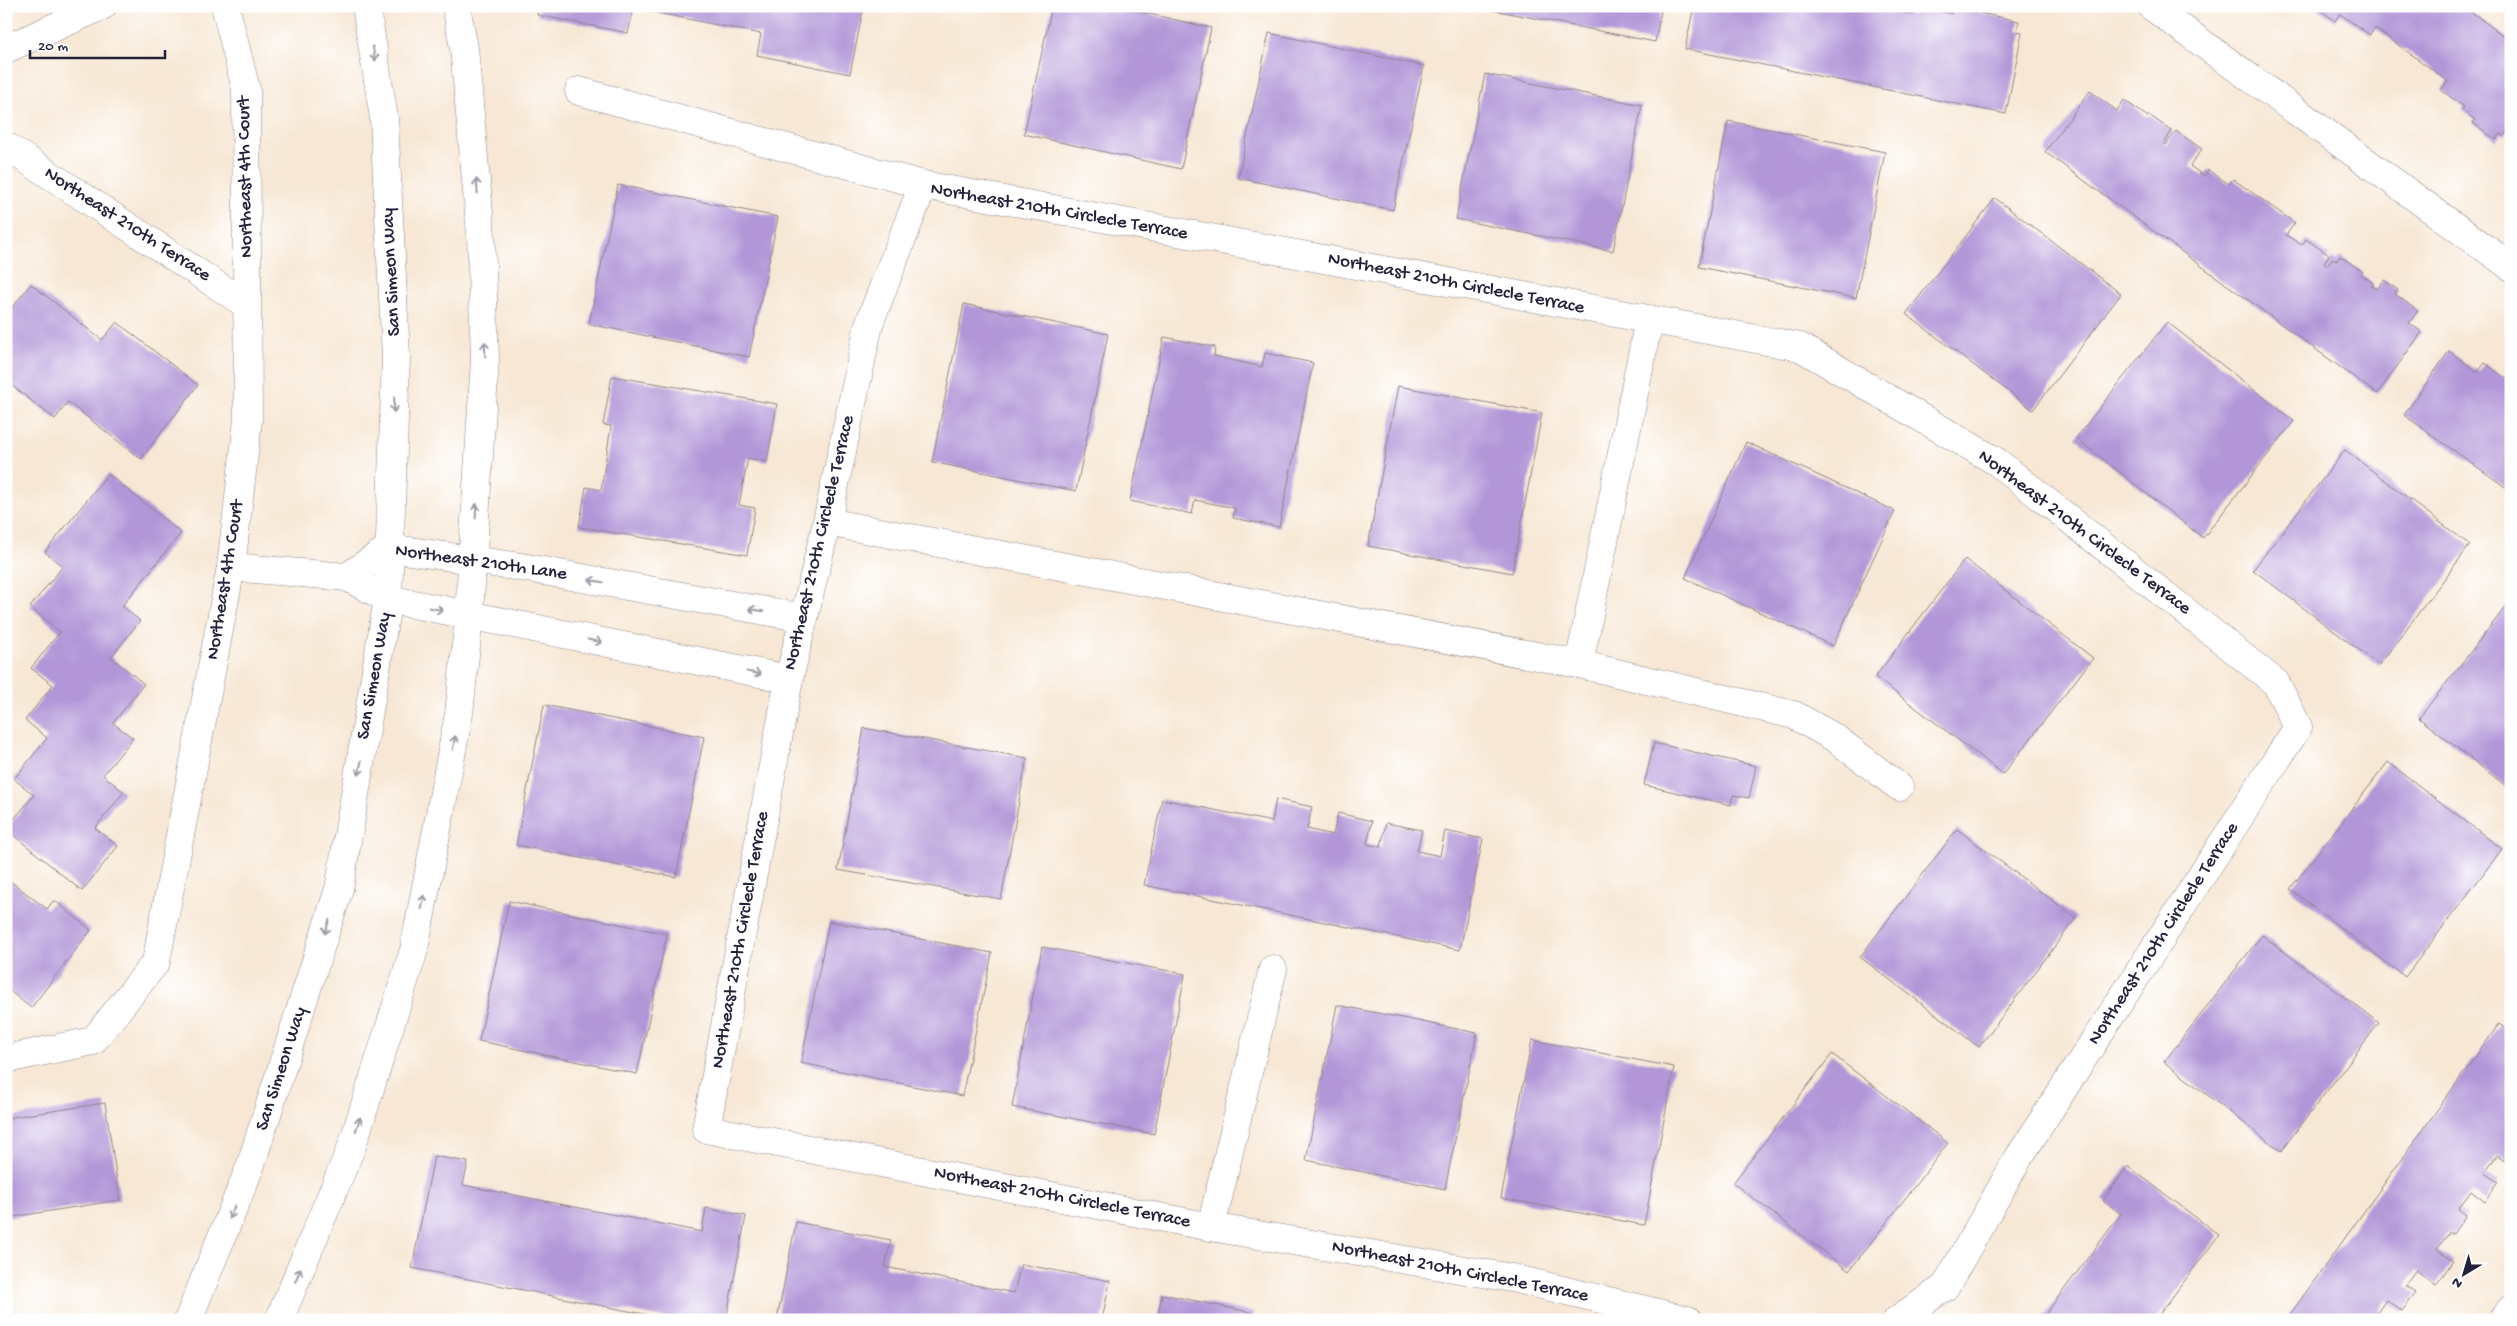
<svg xmlns="http://www.w3.org/2000/svg" width="2517" height="1326" font-family="'Gochi Hand',sans-serif">
  <style>
    .building { fill: #b296d8 }
    .lines { fill: none; stroke-linecap: round; stroke-linejoin: round }
    .street-casing { stroke: #8c8488; stroke-width: 29 }
    .secondary-casing { stroke: #8c8488; stroke-width: 29 }
    .street { stroke: #fff; stroke-width: 28 }
    .secondary { stroke: #fff; stroke-width: 28 }
    .oneway { stroke: #9c9ca7 }
    .labels { text-anchor: middle; dominant-baseline: central; stroke-width: 4; stroke-linejoin: round; paint-order: stroke }
    .street-label { font-size: 19px; fill: #22223b; stroke: #fff }
  </style>
  <rect width="100%" height="100%" fill="#fff"/>
  <filter id="ink" filterUnits="userSpaceOnUse"><feTurbulence type="fractalNoise" baseFrequency=".02" numOctaves="2"/><feDisplacementMap in="SourceGraphic" scale="10" xChannelSelector="R" yChannelSelector="G"/><feConvolveMatrix kernelMatrix="1 2 1 2 8 2 1 2 1" color-interpolation-filters="sRGB"/></filter>
  <filter id="wash" filterUnits="userSpaceOnUse"><feTurbulence type="fractalNoise" baseFrequency=".0096" numOctaves="4" result="noise"/><feDisplacementMap in="SourceGraphic" scale="20" xChannelSelector="R" yChannelSelector="G"/><feGaussianBlur stdDeviation="1.12" result="paint"/><feColorMatrix in="noise" values="0 0 0 0 0 0 0 0 0 0 0 0 0 0 0 0 0 1.4 0 .05"/><feComposite in="paint" operator="in"/></filter>
  <g filter="url(#wash)">
    <rect width="100%" height="100%" fill="#f7e7d4"/>
    <g id="blocks">
      <g class="building">
        <polygon points="539,6 864,6 850,74 757,55 761,34 634,8 628,33 537,15"/>
        <polygon points="1052,6 1115,6 1211,28 1181,169 1024,134"/>
        <polygon points="1473,6 1662,6 1655,42"/>
        <polygon points="1694,6 1901,6 1900,12 1913,15 1915,6 1919,6 1951,14 1955,8 2019,21 2017,31 2022,32 2006,114 1685,49"/>
        <polygon points="2315,6 2463,6 2511,41 2511,129 2504,136 2501,134 2496,140 2473,123 2475,120 2462,110 2464,107 2441,90 2448,81 2375,28 2370,35 2340,14 2335,21"/>
        <polygon points="1269,33 1424,66 1393,210 1238,178"/>
        <polygon points="1485,74 1642,105 1613,251 1456,219"/>
        <polygon points="2090,91 2117,111 2124,100 2148,117 2149,115 2172,131 2164,144 2166,145 2176,131 2202,149 2190,166 2204,176 2208,170 2229,184 2233,179 2295,223 2286,235 2302,245 2306,239 2329,255 2324,263 2328,265 2332,258 2337,261 2340,256 2363,272 2361,274 2373,283 2372,286 2377,289 2384,280 2398,290 2395,294 2418,311 2409,323 2422,332 2377,394 2045,152"/>
        <polygon points="1728,121 1885,152 1856,298 1699,267"/>
        <polygon points="618,185 778,217 749,357 589,324"/>
        <polygon points="1995,198 2121,294 2033,410 1906,314"/>
        <polygon points="31,284 102,340 117,322 198,385 141,459 68,402 55,419 6,381 6,315"/>
        <polygon points="964,304 1108,334 1076,491 932,462"/>
        <polygon points="2167,322 2294,421 2203,538 2076,438"/>
        <polygon points="1164,337 1215,347 1214,356 1262,367 1265,353 1313,363 1279,527 1233,518 1235,508 1195,500 1192,514 1130,501"/>
        <polygon points="2449,351 2478,372 2485,363 2511,382 2511,491 2404,415"/>
        <polygon points="612,376 777,404 767,462 748,458 739,505 755,508 747,555 579,527 586,487 601,490 611,426 603,425"/>
        <polygon points="1398,386 1542,413 1512,573 1368,546"/>
        <polygon points="1746,442 1895,511 1833,646 1685,578"/>
        <polygon points="2345,450 2470,545 2379,665 2253,570"/>
        <polygon points="108,474 181,533 122,606 140,621 111,657 144,684 113,723 133,738 103,775 124,792 95,828 118,846 82,891 6,829 34,795 14,779 47,738 25,720 53,685 31,668 60,632 30,607 63,566 45,552"/>
        <polygon points="1965,559 2093,658 2003,774 1875,677"/>
        <polygon points="2511,600 2511,790 2419,718"/>
        <polygon points="544,705 704,737 676,877 516,845"/>
        <polygon points="864,728 1027,758 1001,899 838,870"/>
        <polygon points="1654,743 1756,766 1749,798 1733,795 1731,805 1644,785"/>
        <polygon points="2388,762 2502,849 2405,977 2290,889"/>
        <polygon points="1162,799 1272,822 1276,799 1312,807 1307,829 1333,835 1338,813 1372,821 1367,844 1381,847 1386,823 1422,830 1417,851 1440,856 1445,831 1483,839 1460,950 1144,885"/>
        <polygon points="1957,829 2076,918 1979,1047 1860,957"/>
        <polygon points="6,878 47,909 54,900 91,930 31,1008 6,988"/>
        <polygon points="509,901 667,934 637,1074 479,1041"/>
        <polygon points="829,921 992,953 962,1096 801,1063"/>
        <polygon points="2262,935 2379,1023 2281,1151 2164,1062"/>
        <polygon points="1042,947 1185,974 1154,1134 1012,1107"/>
        <polygon points="1337,1005 1477,1033 1445,1189 1306,1160"/>
        <polygon points="2499,1024 2511,1032 2511,1164 2497,1155 2485,1173 2499,1182 2485,1202 2471,1191 2458,1209 2466,1215 2453,1234 2449,1232 2437,1250 2453,1261 2436,1285 2416,1270 2406,1285 2416,1293 2402,1311 2386,1300 2372,1320 2286,1320"/>
        <polygon points="1532,1040 1674,1067 1644,1225 1501,1198"/>
        <polygon points="1832,1054 1948,1143 1849,1271 1733,1183"/>
        <polygon points="105,1103 120,1200 6,1218 6,1118"/>
        <polygon points="434,1156 468,1162 463,1185 702,1232 706,1208 746,1216 726,1320 674,1320 412,1268"/>
        <polygon points="2128,1166 2219,1235 2155,1320 2041,1320 2121,1214 2103,1200"/>
        <polygon points="796,1222 891,1240 885,1267 1014,1293 1021,1264 1110,1281 1102,1320 777,1320"/>
        <polygon points="1162,1294 1254,1313 1252,1320 1157,1320"/>
      </g>
    </g>
  </g>
  <g filter="url(#ink)">
    <use href="#blocks" fill-opacity="0" stroke="#8c8488" stroke-width="1"/>
    <g class="lines">
      <defs>
        <g id="street">
          <polyline points="2151,6 2511,267"/>
          <polyline points="6,49 102,6"/>
          <polyline points="579,91 923,185 1800,347 1997,462 2276,683 2298,727 2019,1157 1945,1287 1897,1320"/>
          <polyline points="6,146 247,305"/>
          <polyline points="923,185 869,324 827,522 789,679 706,1129 1211,1227 1512,1278 1688,1320"/>
          <polyline points="827,522 1579,664 1794,715 1835,738 1899,787"/>
          <polyline points="231,567 347,577 388,599 789,679"/>
          <polyline points="347,577 389,548 521,567 804,618"/>
          <polyline points="1579,664 1649,320"/>
          <polyline points="6,1059 93,1041 156,962 231,567 248,420 246,89 225,6"/>
          <polyline points="1211,1227 1273,969"/>
          <polyline points="2503,1320 2511,1309"/>
        </g>
        <g id="secondary">
          <polyline points="188,1320 250,1167 339,889 388,599 396,357 384,118 366,6"/>
          <polyline points="279,1320 352,1146 414,950 459,714 469,616 485,359 481,235 464,48 456,6"/>
        </g>
      </defs>
      <use href="#street" class="street-casing"/>
      <use href="#secondary" class="secondary-casing"/>
      <use href="#street" class="street"/>
      <use href="#secondary" class="secondary"/>
    </g>
    <defs><path id="oneway-shaft" d="M-6 0H5M1.5-3L5.5 0L1.5 3" fill="none" stroke-width="1.6" stroke-linecap="round" stroke-linejoin="round" transform="scale(1.25)"/></defs>
    <g class="oneway">
      <use href="#oneway-shaft" transform="translate(374 54) rotate(81)"/>
      <use href="#oneway-shaft" transform="translate(477 186) rotate(-95)"/>
      <use href="#oneway-shaft" transform="translate(485 349) rotate(-92)"/>
      <use href="#oneway-shaft" transform="translate(394 405) rotate(92)"/>
      <use href="#oneway-shaft" transform="translate(476 511) rotate(-87)"/>
      <use href="#oneway-shaft" transform="translate(596 581) rotate(-170)"/>
      <use href="#oneway-shaft" transform="translate(436 609) rotate(12)"/>
      <use href="#oneway-shaft" transform="translate(756 610) rotate(-170)"/>
      <use href="#oneway-shaft" transform="translate(595 641) rotate(11)"/>
      <use href="#oneway-shaft" transform="translate(754 673) rotate(11)"/>
      <use href="#oneway-shaft" transform="translate(454 743) rotate(-79)"/>
      <use href="#oneway-shaft" transform="translate(360 768) rotate(100)"/>
      <use href="#oneway-shaft" transform="translate(423 902) rotate(-79)"/>
      <use href="#oneway-shaft" transform="translate(327 927) rotate(108)"/>
      <use href="#oneway-shaft" transform="translate(358 1124) rotate(-72)"/>
      <use href="#oneway-shaft" transform="translate(232 1212) rotate(112)"/>
      <use href="#oneway-shaft" transform="translate(298 1275) rotate(-67)"/>
    </g>
  </g>
  <g class="labels">
    <g class="street-label">
      <text transform="translate(246 177) rotate(-91)">Northeast 4th Court</text>
      <text transform="translate(1059 212) rotate(10)">Northeast 210th Circlecle Terrace</text>
      <text transform="translate(127 225) rotate(33)">Northeast 210th Terrace</text>
      <text transform="translate(392 272) rotate(-93)">San Simeon Way</text>
      <text transform="translate(1456 284) rotate(11)">Northeast 210th Circlecle Terrace</text>
      <text transform="translate(2084 533) rotate(37)">Northeast 210th Circlecle Terrace</text>
      <text transform="translate(820 543) rotate(-77)">Northeast 210th Circlecle Terrace</text>
      <text transform="translate(481 563) rotate(8)">Northeast 210th Lane</text>
      <text transform="translate(226 580) rotate(-81)">Northeast 4th Court</text>
      <text transform="translate(375 676) rotate(-80)">San Simeon Way</text>
      <text transform="translate(2164 934) rotate(-57)">Northeast 210th Circlecle Terrace</text>
      <text transform="translate(741 940) rotate(-80)">Northeast 210th Circlecle Terrace</text>
      <text transform="translate(282 1069) rotate(-72)">San Simeon Way</text>
      <text transform="translate(1062 1198) rotate(11)">Northeast 210th Circlecle Terrace</text>
      <text transform="translate(1460 1272) rotate(11)">Northeast 210th Circlecle Terrace</text>
    </g>
  </g>
  <rect width="2517" height="1326" fill="none" stroke="#fff" stroke-width="25"/>
  <g transform="translate(2464 1274) rotate(218)" stroke="#ffffff" stroke-width="4" paint-order="stroke">
  <path d="M0-4L9 19L0 12L-9 19Z" fill="#22223b"/>
  <text y="-8" font-size="14" font-weight="bold" text-anchor="middle" fill="#22223b">N</text>
  </g>
  <path d="M30 50v8h135v-8" fill="none" stroke="#22223b" stroke-width="2.5"/>
  <text x="38" y="50" font-size="15" fill="#22223b" stroke="#ffffff" stroke-width="4" paint-order="stroke">20 m</text>
</svg>
